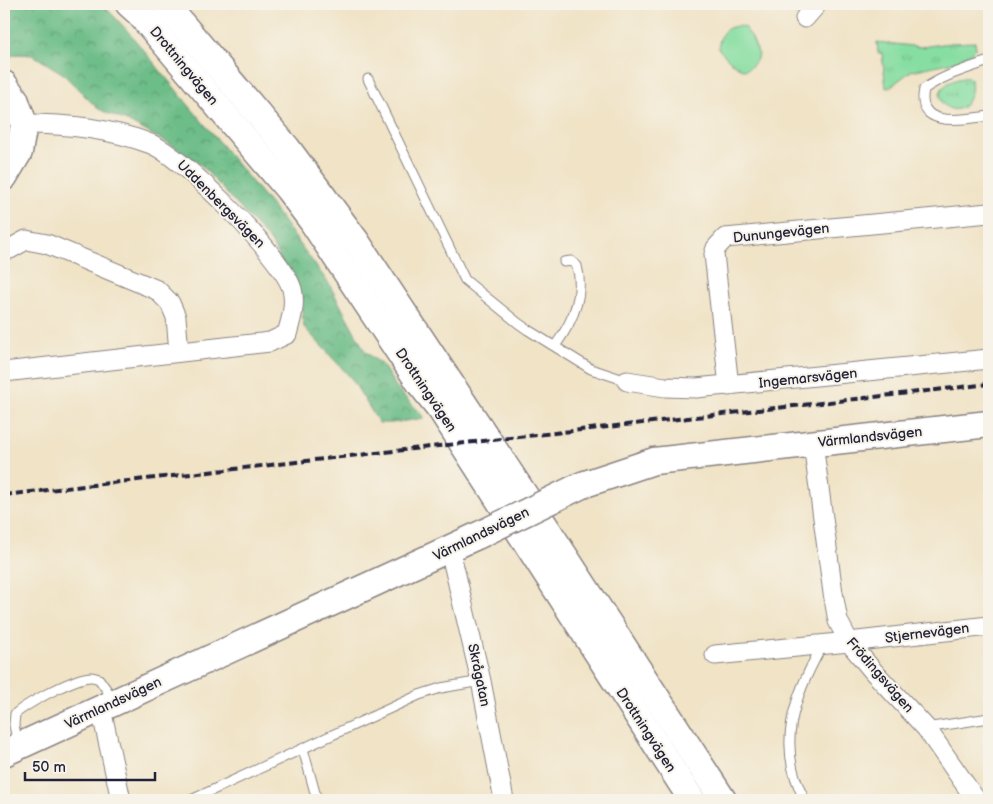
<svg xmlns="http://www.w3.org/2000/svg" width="993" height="804" font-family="'Balsamiq Sans',sans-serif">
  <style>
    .grass { fill: url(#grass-tufts); stroke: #54806e }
    .forest { fill: url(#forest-crowns); stroke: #487062 }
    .garden { fill: #87dea2; stroke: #54806e }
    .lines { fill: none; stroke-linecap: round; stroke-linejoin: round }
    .lane-casing { stroke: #898280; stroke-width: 11 }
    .street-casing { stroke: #898280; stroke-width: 21 }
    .secondary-casing { stroke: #898280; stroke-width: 29 }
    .lane { stroke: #fff; stroke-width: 9 }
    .street { stroke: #fff; stroke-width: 19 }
    .secondary { stroke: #fff; stroke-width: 26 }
    .rail { stroke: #22223b; stroke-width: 4; stroke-dasharray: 8 4; stroke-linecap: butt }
    .secondary-bridge-casing { stroke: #898280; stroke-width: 29; stroke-linecap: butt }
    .secondary-bridge { stroke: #fff; stroke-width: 26 }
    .labels { text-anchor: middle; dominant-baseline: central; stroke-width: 4; stroke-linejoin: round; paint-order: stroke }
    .street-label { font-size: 14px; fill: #22223b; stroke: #f7f3e8 }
  </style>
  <defs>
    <pattern id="grass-tufts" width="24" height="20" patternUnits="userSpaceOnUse" patternTransform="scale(1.25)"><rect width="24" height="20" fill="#87dea2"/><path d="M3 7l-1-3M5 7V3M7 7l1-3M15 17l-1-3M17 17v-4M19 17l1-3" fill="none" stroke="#74be8c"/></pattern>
    <pattern id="forest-crowns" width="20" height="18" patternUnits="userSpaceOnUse" patternTransform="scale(1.25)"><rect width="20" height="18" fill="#6dbd88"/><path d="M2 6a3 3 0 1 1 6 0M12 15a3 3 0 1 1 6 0" fill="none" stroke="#599970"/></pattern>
  </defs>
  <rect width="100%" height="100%" fill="#f7f3e8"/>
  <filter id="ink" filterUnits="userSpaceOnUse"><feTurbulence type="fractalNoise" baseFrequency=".02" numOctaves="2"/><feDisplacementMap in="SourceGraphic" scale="10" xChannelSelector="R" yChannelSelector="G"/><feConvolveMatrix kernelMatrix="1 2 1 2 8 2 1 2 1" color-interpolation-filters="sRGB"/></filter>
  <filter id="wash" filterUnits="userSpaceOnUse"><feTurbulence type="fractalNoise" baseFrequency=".0096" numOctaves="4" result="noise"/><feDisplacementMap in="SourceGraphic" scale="20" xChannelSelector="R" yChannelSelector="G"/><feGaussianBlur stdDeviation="1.12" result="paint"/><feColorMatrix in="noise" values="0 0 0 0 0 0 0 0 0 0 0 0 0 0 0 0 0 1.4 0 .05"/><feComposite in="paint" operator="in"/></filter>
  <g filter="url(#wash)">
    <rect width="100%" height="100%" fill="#f0e3c6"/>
    <g class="grass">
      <polygon points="877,42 921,47 951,43 975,42 976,48 971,53 957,61 911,71 890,87 886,88 882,53 878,53"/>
      <path d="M968,77L971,79C972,88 972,94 967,102C952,126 914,85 968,77Z"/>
    </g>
    <polygon class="forest" points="4,4 97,4 109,11 126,29 275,210 329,284 365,351 383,366 398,390 425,418 392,423 379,423 351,378 304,327 300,298 271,242 200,164 170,144 127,121 107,113 97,108 62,73 33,55 18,54 4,58"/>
    <path class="garden" d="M737,26L744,27L751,36L759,55C756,62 752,67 745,70C733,66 726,57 718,48C721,34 722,29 737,26Z"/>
  </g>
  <g filter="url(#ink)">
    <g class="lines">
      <defs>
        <g id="lane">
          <path d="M989,61C966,69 944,75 924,89C915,130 965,119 989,116"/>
          <polyline points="368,79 465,280 518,323 528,330 591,369 627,381"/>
          <path d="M555,346C572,323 585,295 577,266L571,261L564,262"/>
          <polyline points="926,728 989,718"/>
          <path d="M18,744L14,725L15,714C28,703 75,677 91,677C94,677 96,678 99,679L114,700"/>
          <polyline points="303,749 317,800"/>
          <polyline points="191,800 419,695 441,688 481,681"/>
          <path d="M805,800C775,746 794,696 822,646"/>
        </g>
        <g id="street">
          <polyline points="805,18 817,4"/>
          <polyline points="10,249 26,240 47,244 157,290 170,303 176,317 179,352"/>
          <path d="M4,372L270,342L287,334C291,320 296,304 292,289C283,257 182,156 151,144C109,128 67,124 24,124"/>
          <polyline points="627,381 665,387 696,388 989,359"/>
          <polyline points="729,386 714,254 716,248 725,238 989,213"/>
          <polyline points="813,443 833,593 838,621 849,642 873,671 926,728 976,800"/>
          <polyline points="450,550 481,681 504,800"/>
          <polyline points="715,655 849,642 989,626"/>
          <polyline points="101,709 121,800"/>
        </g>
        <g id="secondary">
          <polyline points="129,4 139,13 288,189 312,221 421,385 441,410 692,800"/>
          <polyline points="165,4 287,148 356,241 549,532 723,800"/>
          <polyline points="4,84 15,99 24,124 19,152 4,177"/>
          <polyline points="582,485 654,461 989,424"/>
          <polyline points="4,753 479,535"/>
        </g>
      </defs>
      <use href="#lane" class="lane-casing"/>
      <use href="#street" class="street-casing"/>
      <use href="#secondary" class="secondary-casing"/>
      <use href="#lane" class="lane"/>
      <use href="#street" class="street"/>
      <use href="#secondary" class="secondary"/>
      <polyline class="rail" points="4,495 989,384"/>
      <defs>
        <polyline id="secondary-bridge" points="479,535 582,485"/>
      </defs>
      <use href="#secondary-bridge" class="secondary-bridge-casing"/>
      <use href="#secondary-bridge" class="secondary-bridge"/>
    </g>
  </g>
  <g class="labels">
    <g class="street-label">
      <text transform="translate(184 66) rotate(50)">Drottningvägen</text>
      <text transform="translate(221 204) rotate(45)">Uddenbergsvägen</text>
      <text transform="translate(781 233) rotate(-6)">Dunungevägen</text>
      <text transform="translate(808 378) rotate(-6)">Ingemarsvägen</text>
      <text transform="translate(426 390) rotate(56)">Drottningvägen</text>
      <text transform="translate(870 437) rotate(-6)">Värmlandsvägen</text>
      <text transform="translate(481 534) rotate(-26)">Värmlandsvägen</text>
      <text transform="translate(927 633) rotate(-7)">Stjernevägen</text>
      <text transform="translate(479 675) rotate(78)">Skrågatan</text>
      <text transform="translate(880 675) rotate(49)">Frödingsvägen</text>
      <text transform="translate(113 703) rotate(-25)">Värmlandsvägen</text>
      <text transform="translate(646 730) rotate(57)">Drottningvägen</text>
    </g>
  </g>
  <rect width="993" height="804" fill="none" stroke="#f7f3e8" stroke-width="20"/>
  <path d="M25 772v8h130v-8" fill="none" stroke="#22223b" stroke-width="2.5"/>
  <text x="32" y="772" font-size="15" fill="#22223b" stroke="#f7f3e8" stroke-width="4" paint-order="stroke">50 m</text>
</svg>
